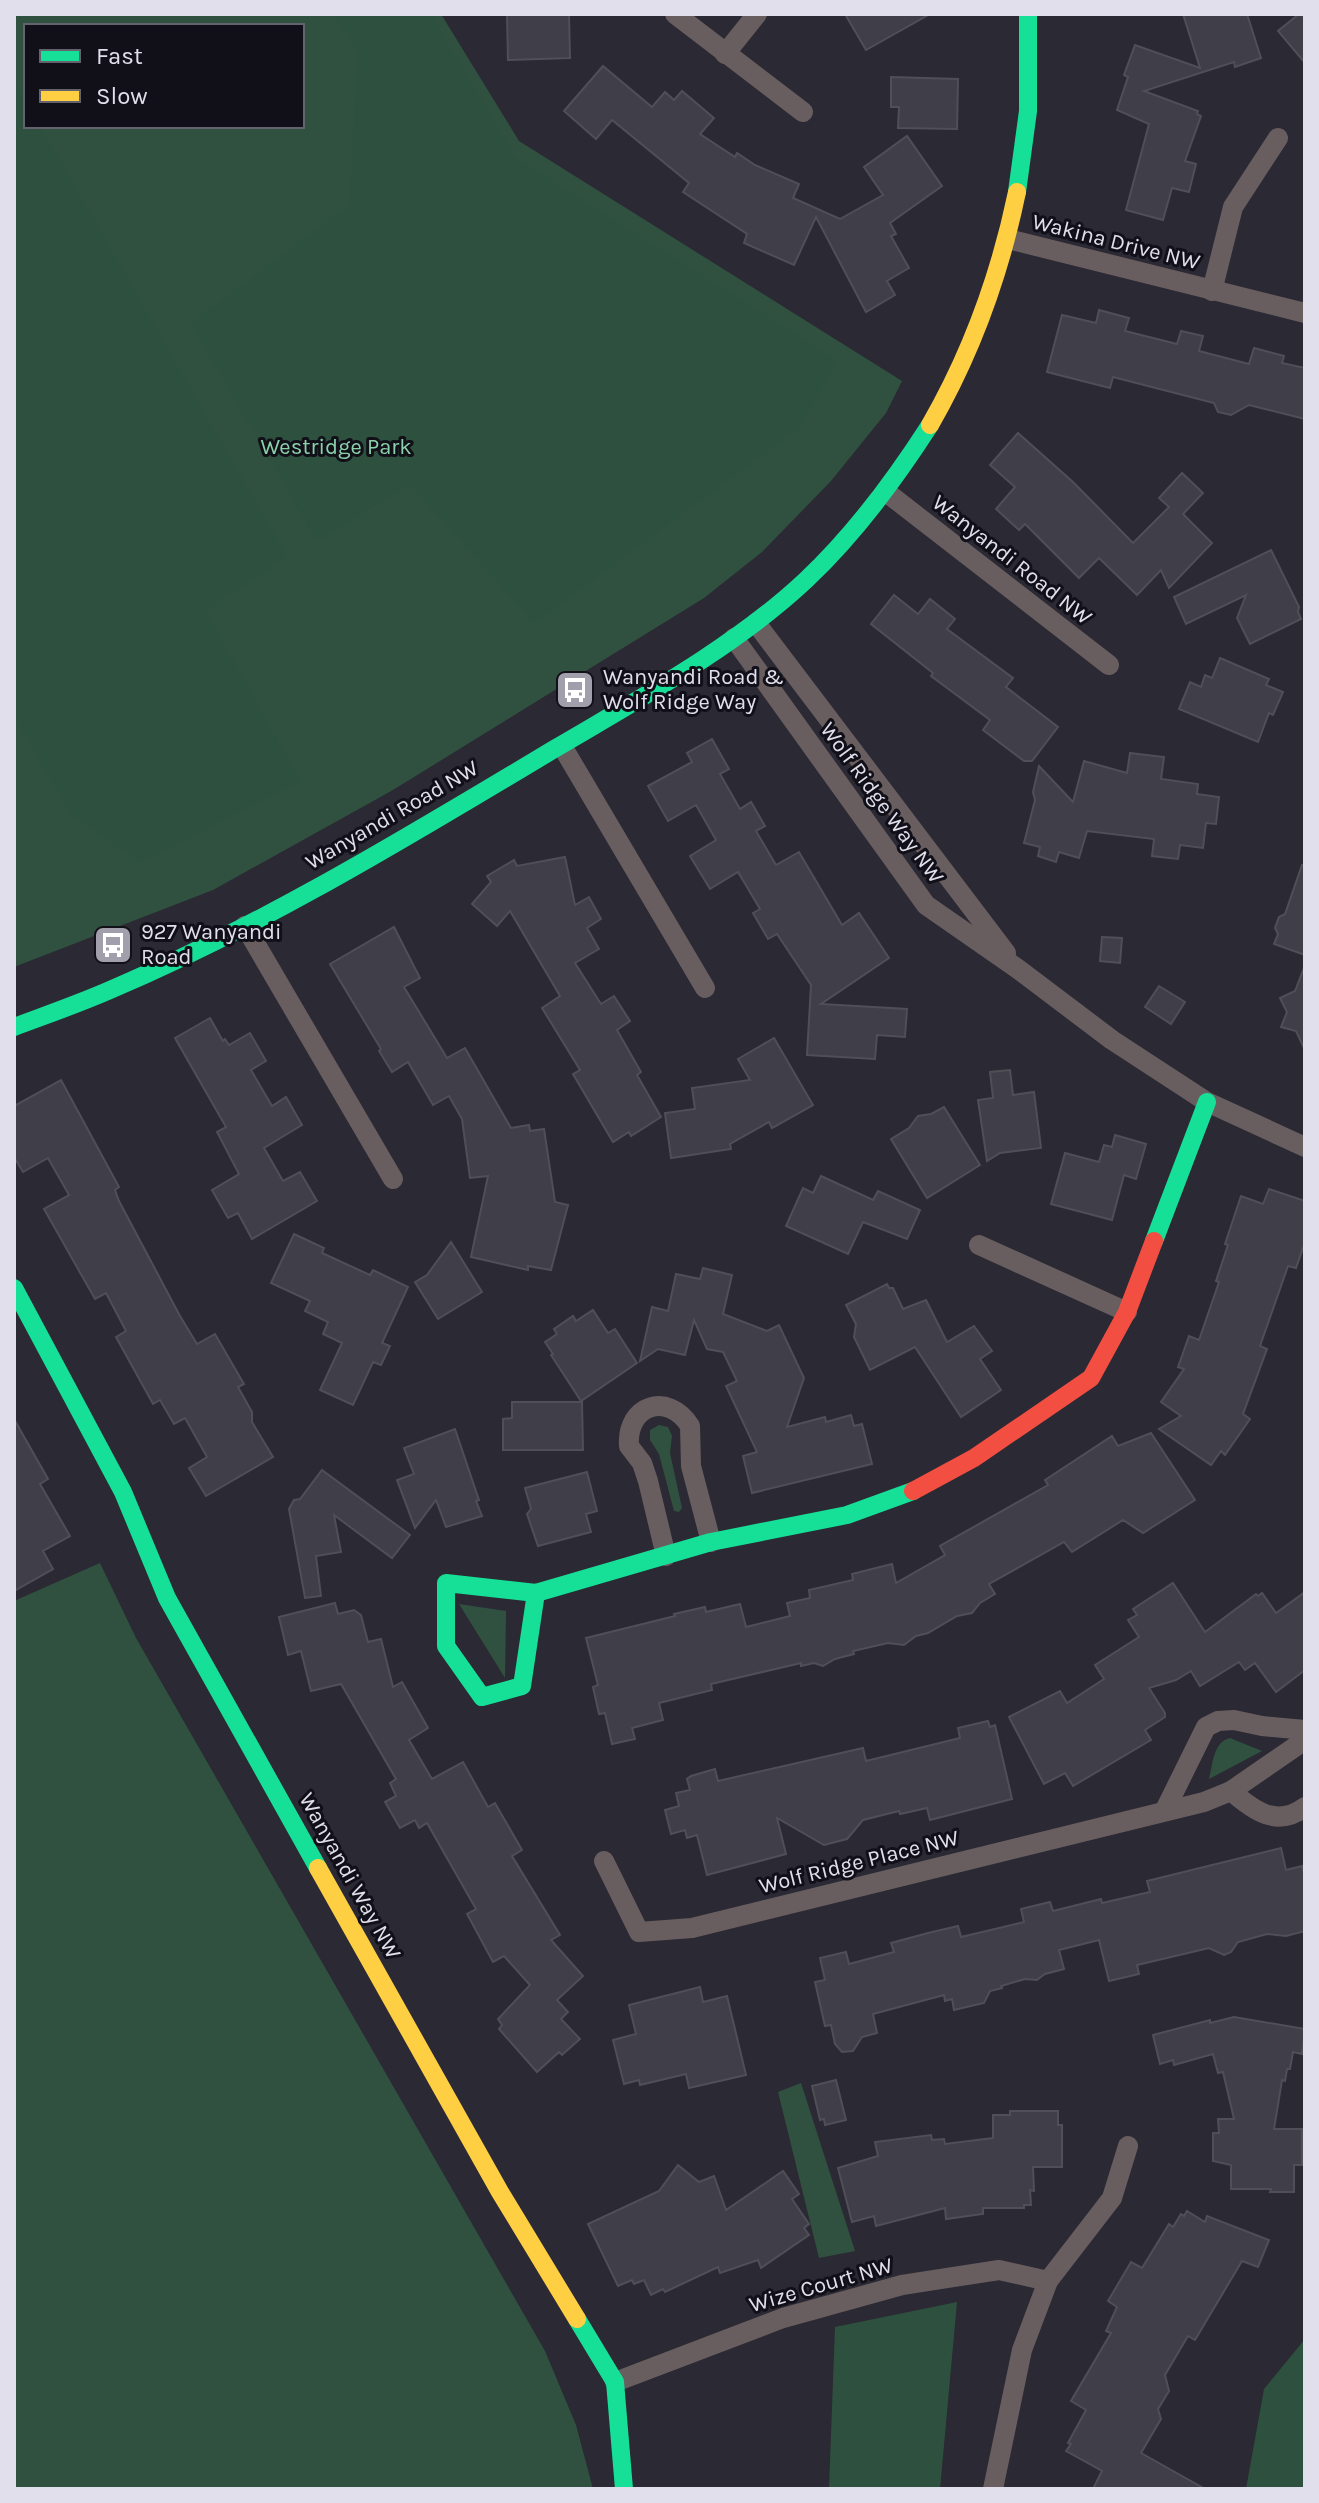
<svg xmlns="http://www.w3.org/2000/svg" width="1319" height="2503" font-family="Karla,sans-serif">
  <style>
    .green { fill: #305140; fill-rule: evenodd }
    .forest { fill: #2d513e }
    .building { fill: #3f3e49; stroke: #504f57; stroke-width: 2 }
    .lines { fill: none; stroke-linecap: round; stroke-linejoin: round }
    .street { stroke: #695e5f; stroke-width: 20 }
    .fast { stroke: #16e098; stroke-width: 18 }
    .slow { stroke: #ffcf43; stroke-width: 18 }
    .jam { stroke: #f24e42; stroke-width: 18 }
    .labels { text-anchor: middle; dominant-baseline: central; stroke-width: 6; stroke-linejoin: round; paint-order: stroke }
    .street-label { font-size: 22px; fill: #e0dfeb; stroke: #110f18 }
    .park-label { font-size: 22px; fill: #8bd2aa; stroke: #110f18 }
    .poi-label { font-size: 22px; fill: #e0dfeb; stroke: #110f18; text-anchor: start }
  </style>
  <rect width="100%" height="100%" fill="#2b2933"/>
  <g class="green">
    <path d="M14,14H441L519,141L902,381L886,413L831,481L762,552L704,598L393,790L213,890L14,967ZM26,26H302V126H26Z"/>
    <polygon points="659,1425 668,1427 672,1436 670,1453 682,1508 679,1512 674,1511 659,1454 650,1440 650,1430"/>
    <polygon points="100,1563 136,1638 545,2351 576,2425 593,2489 14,2489 14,1601"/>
    <polygon points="459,1604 506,1611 505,1678"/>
    <path d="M1230,1738L1262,1751L1209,1779C1213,1764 1213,1742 1230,1738Z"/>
    <polygon points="801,2083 855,2251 819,2258 778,2092"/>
  </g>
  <g class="forest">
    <polygon points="333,14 430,14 516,158 836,360 800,427 534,623 410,484 317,541 191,323 350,205 358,51"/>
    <polygon points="14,80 26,101 26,126 40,126 287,557 205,610 300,781 140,862 71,814 14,716"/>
    <polygon points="957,2302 940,2489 829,2489 835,2327"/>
    <polygon points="1305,2339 1305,2489 1246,2489 1264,2389"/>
  </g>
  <g class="building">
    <polygon points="507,14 569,14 570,58 508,60"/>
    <polygon points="845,14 930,14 866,50"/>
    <polygon points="1183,14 1247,14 1261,58 1235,67 1234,62 1144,91 1198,111 1197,114 1201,116 1185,161 1196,164 1189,192 1172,188 1163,220 1126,210 1149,124 1117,110 1128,77 1124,75 1135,45 1200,68"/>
    <polygon points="1299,14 1305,14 1305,63 1278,31"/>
    <polygon points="603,66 652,107 665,92 674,100 682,91 714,118 700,134 735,157 737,153 755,165 799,184 793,198 840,219 883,195 864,167 907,136 942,186 890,223 896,234 891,236 909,268 887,281 895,295 866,312 816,217 794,265 744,243 747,234 683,192 689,183 612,120 596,139 564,111"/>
    <polygon points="891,77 958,79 957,129 898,128 899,107 891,107"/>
    <polygon points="1099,310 1129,318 1125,331 1177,344 1181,331 1203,336 1199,351 1249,364 1254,348 1284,356 1282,363 1305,368 1305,419 1249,405 1231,415 1218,412 1214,403 1113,377 1110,388 1047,372 1062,315 1096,323"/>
    <polygon points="1018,433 1073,482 1133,543 1169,507 1159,498 1182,473 1203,493 1183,514 1212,543 1169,588 1161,570 1137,595 1099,558 1079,578 1025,524 1019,530 996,509 1015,487 990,465"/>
    <polygon points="1271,550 1299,607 1298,612 1301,619 1250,644 1237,618 1246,595 1186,624 1174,597"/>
    <polygon points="894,595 918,614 930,599 955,619 947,629 1013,678 1006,687 1058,727 1032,761 1024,761 983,730 990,720 931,676 933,673 871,624"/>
    <polygon points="1220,658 1269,679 1266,685 1283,692 1273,715 1269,713 1258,742 1179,709 1190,682 1201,687 1205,675 1212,678"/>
    <polygon points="712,739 729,769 720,774 740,809 751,802 765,826 756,831 776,865 799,852 842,925 859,913 889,958 821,1004 907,1009 905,1037 877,1035 875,1059 807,1055 811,985 777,934 768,939 753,913 760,909 738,872 710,889 690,856 716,840 696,805 668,821 648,786 692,762 687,753"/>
    <polygon points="1130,753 1164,757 1161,779 1198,784 1197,794 1219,797 1216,824 1206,823 1203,848 1180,845 1178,859 1152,856 1154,839 1087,831 1079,858 1059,852 1056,862 1038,856 1040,847 1024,843 1035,800 1033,792 1039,766 1073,802 1084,761 1127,773"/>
    <polygon points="565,857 575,905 589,897 601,919 587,928 599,949 575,963 601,1004 614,996 630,1021 617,1030 641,1072 637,1075 661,1117 631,1136 629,1132 613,1142 573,1074 580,1070 542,1008 560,996 510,911 497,926 472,904 491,882 487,876 514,860 517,866"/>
    <polygon points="1302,865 1305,866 1305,955 1274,944 1278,934 1275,928 1279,917 1285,914"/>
    <polygon points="394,927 420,978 404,987 447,1058 465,1048 511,1128 529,1125 530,1131 544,1129 555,1202 568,1205 551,1270 528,1266 528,1270 471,1257 488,1176 470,1178 462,1119 449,1096 433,1105 408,1062 392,1072 379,1051 381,1049 330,964"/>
    <polygon points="1102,937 1122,938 1120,963 1100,961"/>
    <polygon points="1304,968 1305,969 1305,1050 1296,1031 1281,1027 1287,1012 1280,998 1295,991"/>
    <polygon points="1159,986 1185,1002 1171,1024 1145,1007"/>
    <polygon points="210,1018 223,1041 225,1039 229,1045 250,1033 266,1061 251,1070 272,1106 286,1097 302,1125 264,1148 283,1181 300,1172 317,1201 252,1239 238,1213 228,1218 212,1190 239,1174 217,1132 226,1127 175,1038"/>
    <polygon points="774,1038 813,1105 772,1128 769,1122 730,1144 731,1149 671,1158 665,1113 695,1109 692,1088 750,1080 738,1059"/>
    <polygon points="1010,1070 1013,1095 1034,1092 1041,1148 1000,1153 987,1161 978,1100 993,1098 990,1072"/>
    <polygon points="61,1080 119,1187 115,1190 119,1201 180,1316 197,1344 215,1334 244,1384 238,1387 252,1412 252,1422 273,1457 206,1496 189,1468 207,1457 185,1418 174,1424 160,1400 153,1404 116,1337 126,1331 106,1293 95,1299 44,1209 69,1195 48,1158 23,1172 14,1157 14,1106"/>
    <polygon points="944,1107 980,1165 927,1198 891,1139 909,1128 918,1116 931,1114"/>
    <polygon points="1115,1135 1146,1144 1136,1179 1124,1175 1112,1220 1051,1204 1065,1153 1099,1162 1104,1145 1112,1147"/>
    <polygon points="821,1176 873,1200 878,1191 920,1210 907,1239 863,1222 848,1254 786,1226 803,1188 813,1193"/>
    <polygon points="1269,1189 1305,1201 1305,1242 1296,1268 1288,1266 1260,1346 1267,1349 1243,1414 1250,1419 1225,1455 1221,1451 1211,1465 1159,1429 1181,1416 1161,1402 1184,1369 1178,1367 1189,1336 1199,1340 1219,1282 1216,1281 1228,1245 1225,1244 1241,1196 1263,1204"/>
    <polygon points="294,1234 324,1248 322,1253 370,1275 373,1270 408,1287 382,1343 390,1346 381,1365 373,1362 353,1405 320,1390 342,1343 323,1334 328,1322 305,1311 310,1301 271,1283"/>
    <polygon points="451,1242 482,1292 438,1319 415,1282 427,1275"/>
    <polygon points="703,1268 732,1275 723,1314 767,1331 779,1325 804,1378 787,1427 825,1417 826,1422 851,1415 854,1426 862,1424 872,1464 752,1493 743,1456 757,1452 726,1386 737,1381 723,1352 707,1349 694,1320 685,1355 658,1349 640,1361 652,1307 668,1311 676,1274 700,1279"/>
    <polygon points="887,1284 889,1288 893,1288 903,1309 926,1300 947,1342 974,1326 992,1351 980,1359 1001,1390 961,1417 915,1347 870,1370 854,1337 856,1324 846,1305"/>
    <polygon points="593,1310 608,1333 615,1329 637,1363 581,1401 551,1355 553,1354 545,1342 557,1334 554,1329 573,1316 576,1321"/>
    <polygon points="512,1402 582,1402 583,1450 503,1450 503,1419 512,1418"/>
    <polygon points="14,1419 48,1479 40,1484 70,1536 43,1551 53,1569 14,1591"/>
    <polygon points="455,1429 479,1500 476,1501 482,1516 446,1527 436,1500 415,1528 397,1480 414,1474 404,1448"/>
    <polygon points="1151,1433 1195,1500 1143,1533 1123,1520 1072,1552 1064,1542 989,1584 995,1594 980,1603 972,1613 957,1616 928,1633 916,1636 904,1645 888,1643 853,1651 854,1654 835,1659 823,1666 814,1663 801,1666 801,1663 711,1684 712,1690 659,1703 663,1720 632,1728 635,1739 612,1744 605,1713 599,1714 593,1687 598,1685 586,1638 675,1616 674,1614 705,1607 706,1612 740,1604 746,1627 790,1616 787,1603 810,1598 809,1590 853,1580 852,1574 892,1564 896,1583 945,1555 940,1546 1048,1485 1045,1480 1112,1436 1118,1446"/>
    <polygon points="322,1470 410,1535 392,1558 334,1515 341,1552 316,1556 321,1596 305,1598 289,1509 294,1500 300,1499"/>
    <polygon points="587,1472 597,1511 586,1514 591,1532 538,1546 527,1514 531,1509 525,1488"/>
    <polygon points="1173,1583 1205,1632 1256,1594 1258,1596 1262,1593 1276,1613 1305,1592 1305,1670 1276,1692 1255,1663 1245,1670 1239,1662 1200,1686 1191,1671 1176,1680 1149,1688 1165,1713 1165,1717 1145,1730 1151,1740 1073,1786 1065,1773 1044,1784 1009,1717 1060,1691 1067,1703 1104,1679 1095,1665 1139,1637 1128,1620 1137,1615 1133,1609"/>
    <polygon points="335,1603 338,1614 354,1610 361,1615 368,1642 381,1639 393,1687 402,1682 428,1728 409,1740 432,1779 463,1762 488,1807 495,1803 522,1850 512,1856 560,1935 551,1940 583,1976 557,2000 568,2012 561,2019 580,2039 562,2055 559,2052 537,2072 499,2029 502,2025 498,2019 530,1985 504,1956 493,1962 467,1914 476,1909 427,1823 419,1828 415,1820 400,1828 385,1802 396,1796 390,1783 396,1779 341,1684 311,1691 301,1651 288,1655 279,1617"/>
    <polygon points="988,1721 990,1727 995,1725 1012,1799 930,1820 927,1808 900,1814 899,1811 863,1820 847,1839 824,1845 777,1818 786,1854 707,1875 697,1835 687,1838 685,1830 671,1834 665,1810 679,1806 676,1793 690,1790 687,1779 691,1776 715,1769 718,1781 863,1748 866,1761 960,1738 958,1728"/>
    <polygon points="1281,1848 1286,1870 1302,1866 1305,1878 1305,1931 1286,1936 1267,1934 1238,1942 1231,1952 1224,1955 1209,1948 1137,1965 1139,1974 1109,1981 1099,1940 1059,1950 1064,1969 1045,1974 1037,1980 1025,1979 1001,1986 1002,1988 990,1991 984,2003 954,2010 952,1999 945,2001 944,1995 873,2014 877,2033 862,2037 853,2051 842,2052 835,2044 831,2025 825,2026 815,1982 825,1980 820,1958 846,1952 849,1964 894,1952 891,1943 928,1933 958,1926 961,1937 1024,1922 1021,1909 1050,1902 1053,1911 1101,1899 1102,1903 1150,1892 1147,1881"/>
    <polygon points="700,1987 703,2002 727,1996 746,2075 689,2088 686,2074 640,2085 639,2080 624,2084 613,2040 636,2034 629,2005"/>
    <polygon points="1234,2017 1305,2029 1302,2054 1293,2052 1290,2069 1287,2069 1285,2081 1282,2080 1274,2129 1302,2129 1302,2165 1294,2165 1294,2192 1270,2192 1271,2189 1231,2189 1231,2165 1213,2161 1213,2133 1219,2133 1218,2119 1234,2119 1223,2072 1218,2073 1213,2054 1174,2065 1173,2060 1160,2064 1153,2035 1210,2020 1210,2023"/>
    <polygon points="836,2080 846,2120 825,2125 824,2119 820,2120 812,2086"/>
    <polygon points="1010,2111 1058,2111 1058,2125 1062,2125 1062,2167 1033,2167 1034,2191 1030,2190 1031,2205 1024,2205 1024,2208 983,2208 983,2214 946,2219 945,2208 876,2226 874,2216 852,2222 838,2168 878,2156 875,2142 931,2135 932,2140 944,2139 945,2144 993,2138 993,2115 1010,2115"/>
    <polygon points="678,2165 699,2182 714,2176 726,2210 783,2171 799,2194 792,2199 809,2224 804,2228 809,2235 761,2268 758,2260 720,2273 718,2267 665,2292 663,2289 651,2295 644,2280 634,2284 632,2280 618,2286 588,2224 659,2191"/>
    <polygon points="1187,2211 1205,2222 1207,2216 1269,2240 1258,2267 1242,2261 1195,2340 1188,2336 1165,2375 1169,2391 1158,2409 1161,2419 1141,2453 1205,2489 1093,2489 1102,2471 1066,2451 1071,2444 1068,2443 1086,2410 1071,2401 1111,2333 1106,2331 1117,2307 1108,2301 1131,2262 1142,2268 1169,2224 1173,2227 1181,2214 1184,2216"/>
  </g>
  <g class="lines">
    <g class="street">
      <polyline points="675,14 803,112"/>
      <polyline points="725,54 757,14"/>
      <polyline points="1008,239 1305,313"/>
      <polyline points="1212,291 1233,207 1278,138"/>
      <polyline points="886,492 1109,665"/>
      <polyline points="756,623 1006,953"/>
      <polyline points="734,638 926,905 1018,969 1112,1040 1207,1102 1305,1147"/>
      <polyline points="562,746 705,988"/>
      <polyline points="245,926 393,1179"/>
      <polyline points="979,1245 1127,1312"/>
      <path d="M666,1556L648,1481L642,1463L629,1446C626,1405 668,1391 690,1426L691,1466L711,1542"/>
      <path d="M1231,1791C1254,1811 1277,1828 1305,1807"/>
      <polyline points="1165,1810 1206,1727 1218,1721 1234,1720 1262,1726 1305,1730"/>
      <polyline points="604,1861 639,1932 692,1928 1204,1802 1231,1791 1305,1740"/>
      <polyline points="615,2382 783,2318 902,2285 999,2270 1048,2281"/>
      <polyline points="993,2489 1022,2350 1048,2281 1112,2198 1128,2146"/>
    </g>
    <g class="fast">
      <polyline points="1017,192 1028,111 1028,14"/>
      <path d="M14,1027C46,1015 78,1004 110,990C265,924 411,835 556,748C639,699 736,646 806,580C855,534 894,481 930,425"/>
      <polyline points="1154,1241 1207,1102"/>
      <polyline points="14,1288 123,1492 167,1598 318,1868"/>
      <polyline points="536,1593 522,1686 482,1697 446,1646 446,1583 536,1593 711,1542 847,1515 913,1491"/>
      <polyline points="577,2319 615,2382 624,2489"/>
    </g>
    <g class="slow">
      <path d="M930,425C972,352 1000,274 1017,192"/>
      <polyline points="318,1868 500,2192 577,2319"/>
    </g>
    <polyline class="jam" points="913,1491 974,1458 1091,1378 1127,1312 1154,1241"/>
  </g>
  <defs>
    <symbol id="bus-square" viewBox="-11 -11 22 22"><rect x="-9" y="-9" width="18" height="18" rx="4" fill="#a19fab" stroke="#110f18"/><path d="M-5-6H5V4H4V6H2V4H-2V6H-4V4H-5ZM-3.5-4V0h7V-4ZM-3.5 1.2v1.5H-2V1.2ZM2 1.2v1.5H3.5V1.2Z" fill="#fff"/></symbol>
  </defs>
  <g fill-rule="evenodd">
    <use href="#bus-square" x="553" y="668" width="44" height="44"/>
    <use href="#bus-square" x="91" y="923" width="44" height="44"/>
  </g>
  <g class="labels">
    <g class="street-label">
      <text transform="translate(1116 242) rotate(14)">Wakina Drive NW</text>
      <text transform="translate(1012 560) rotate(38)">Wanyandi Road NW</text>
      <text transform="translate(882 803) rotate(54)">Wolf Ridge Way NW</text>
      <text transform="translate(392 815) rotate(-30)">Wanyandi Road NW</text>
      <text transform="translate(859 1862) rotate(-14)">Wolf Ridge Place NW</text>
      <text transform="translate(350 1876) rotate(61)">Wanyandi Way NW</text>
      <text transform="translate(821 2285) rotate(-16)">Wize Court NW</text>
    </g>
    <g class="park-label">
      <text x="336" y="447">Westridge Park</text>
    </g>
    <g class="poi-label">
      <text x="603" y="677">Wanyandi Road &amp;<tspan x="603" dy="25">Wolf Ridge Way</tspan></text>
      <text x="141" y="932">927 Wanyandi<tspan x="141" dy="25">Road</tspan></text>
    </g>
  </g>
  <rect width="1319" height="2503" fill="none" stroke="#e0dfeb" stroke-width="32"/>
  <rect x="24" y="24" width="280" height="104" fill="#110f18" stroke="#64626c" stroke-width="2"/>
  <rect x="40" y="50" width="40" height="12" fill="#16e098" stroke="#64626c" stroke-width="2"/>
  <text x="96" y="64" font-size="24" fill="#e0dfeb">Fast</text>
  <rect x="40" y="90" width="40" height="12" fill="#ffcf43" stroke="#64626c" stroke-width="2"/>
  <text x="96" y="104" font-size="24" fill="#e0dfeb">Slow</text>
</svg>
